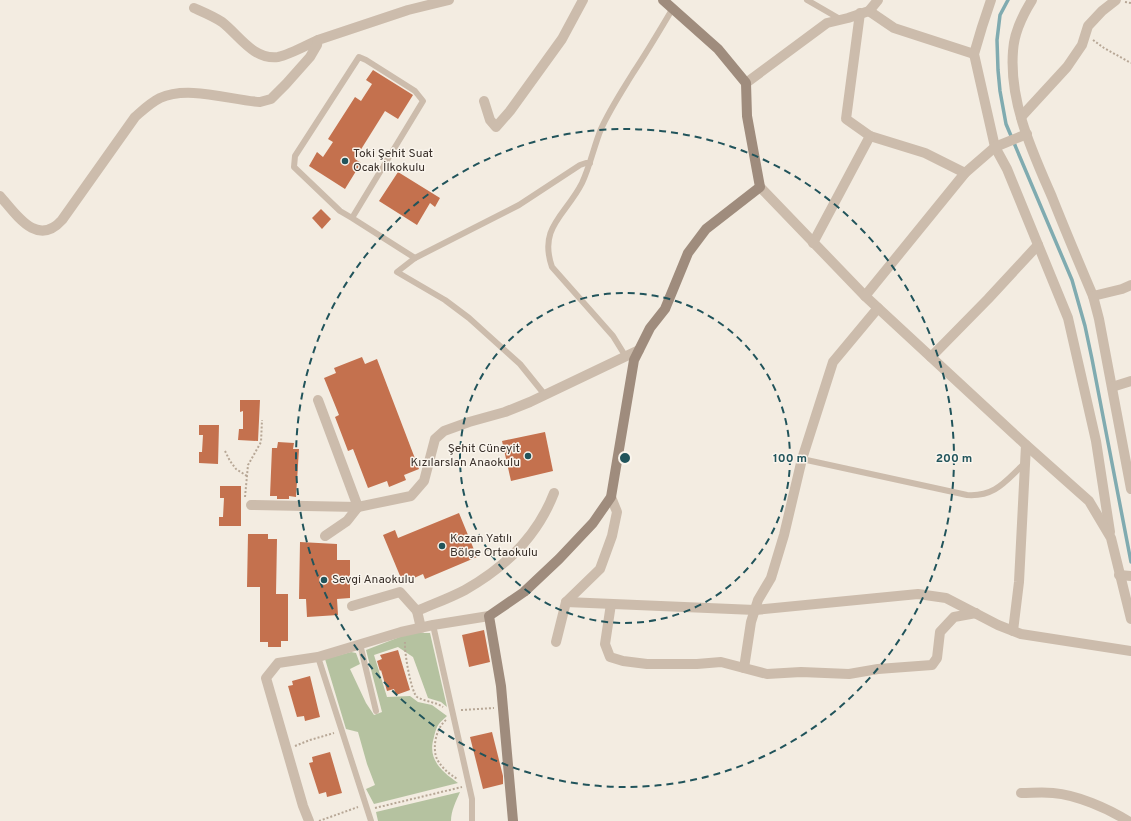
<svg xmlns="http://www.w3.org/2000/svg" width="1131" height="821" font-family="Overpass,sans-serif">
  <style>
    .green { fill: #b5c2a0 }
    .lines { fill: none; stroke-linecap: round; stroke-linejoin: round }
    .stream { stroke: #80abb0; stroke-width: 3.5 }
    .building { fill: #c4714e }
    .path { stroke: #b7a796; stroke-width: 2; stroke-dasharray: 2 2; stroke-linecap: butt }
    .lane { stroke: #ccbcac; stroke-width: 6 }
    .street { stroke: #ccbcac; stroke-width: 10 }
    .secondary { stroke: #9f8c7d; stroke-width: 10 }
    .ring { fill: none; stroke: #21545b; stroke-width: 2; stroke-dasharray: 7 5 }
    .poi-dot { fill: #21545b; stroke: #faf5ed; stroke-width: 1.5 }
    .labels { text-anchor: middle; dominant-baseline: central; stroke-width: 3; stroke-linejoin: round; paint-order: stroke }
    .poi-label { font-size: 12px; fill: #3a312b; stroke: #faf5ed; text-anchor: start }
    .centre { fill: #21545b; stroke: #faf5ed; stroke-width: 2 }
    .ring-label { font-size: 12px; text-anchor: middle; font-weight: bold; fill: #21545b; stroke: #faf5ed; stroke-width: 3; stroke-linejoin: round; paint-order: stroke }
  </style>
  <rect width="100%" height="100%" fill="#f3ece1"/>
  <g class="green">
    <path d="M410,633H430L447,707L441,702L428,698L413,657L398,647L374,655L387,697L410,696L418,702L432,705L447,716C438,724 437,725 434,737C427,759 441,771 458,783L374,804L366,789L375,785L367,764L358,732L346,729L325,659L351,652L356,653L360,664L350,669L366,703L374,715L382,712L366,650Z"/>
    <path d="M460,792C456,801 451,811 451,821H378L376,812Z"/>
  </g>
  <g class="lines">
    <polyline class="stream" points="1008,0 1000,15 997,40 998,70 1000,91 1006,124 1072,280 1085,326 1092,359 1131,562"/>
  </g>
  <g class="building">
    <polygon points="373,70 413,95 398,119 385,111 355,159 361,163 345,189 309,166 317,152 323,157 333,142 328,139 355,97 361,101 372,84 366,80"/>
    <polygon points="398,172 440,198 435,207 430,203 417,225 379,201"/>
    <polygon points="321,209 331,219 322,229 312,218"/>
    <polygon points="362,357 365,364 377,359 419,469 404,475 406,480 389,487 387,481 368,488 353,449 348,451 335,417 339,415 324,378 336,373 334,368"/>
    <polygon points="240,400 260,400 258,441 238,440 239,429 243,429 243,411 240,412"/>
    <polygon points="199,425 219,425 218,464 199,463 199,452 202,452 203,435 199,435"/>
    <polygon points="545,432 553,471 511,481 502,441"/>
    <polygon points="278,442 294,443 293,449 299,449 296,497 289,496 289,499 277,499 277,496 270,496 272,448 277,448"/>
    <polygon points="220,486 241,486 241,526 219,526 219,517 223,517 224,498 220,498"/>
    <polygon points="459,513 477,557 425,579 423,574 403,583 383,535 395,530 398,538"/>
    <polygon points="248,534 268,534 268,539 277,539 276,594 288,594 288,641 281,641 281,647 268,647 268,642 260,642 260,587 247,587"/>
    <polygon points="300,542 337,544 337,560 350,560 350,598 337,599 338,615 307,617 306,599 299,599"/>
    <polygon points="484,630 490,662 469,667 462,635"/>
    <polygon points="398,650 410,690 396,695 394,689 387,691 381,670 380,671 377,661 382,659 380,655"/>
    <polygon points="310,676 320,717 305,721 304,716 297,717 288,686 293,685 292,681"/>
    <polygon points="492,732 503,776 503,784 483,789 470,737"/>
    <polygon points="330,752 342,793 327,797 326,792 319,794 309,763 313,762 312,757"/>
  </g>
  <g class="lines">
    <g class="path">
      <polyline points="1125,2 1131,3"/>
      <polyline points="1093,40 1104,48 1131,63"/>
      <polyline points="225,451 230,461 236,469 247,476"/>
      <polyline points="245,497 248,465 261,442 262,420"/>
      <path d="M405,642C404,651 411,692 417,697C426,702 436,702 443,707"/>
      <polyline points="461,710 494,708"/>
      <path d="M446,720C436,728 432,748 437,759C440,765 445,770 450,774C453,776 455,778 458,779"/>
      <polyline points="295,746 310,740 334,733"/>
      <polyline points="375,808 462,787"/>
      <polyline points="319,821 358,807"/>
    </g>
    <g class="lane">
      <polyline points="807,0 840,19"/>
      <polyline points="352,218 340,211 294,167 295,156 359,57 366,60 415,91 423,101 352,218 415,258"/>
      <path d="M626,357L613,336L552,267C538,227 566,215 582,183C590,166 594,146 601,129C610,109 622,91 633,73C647,52 660,30 673,8"/>
      <polyline points="545,395 520,364 469,318 445,300 397,272 415,258 519,205 580,165 586,163 590,163"/>
      <path d="M802,459L967,495C996,497 1006,480 1025,463"/>
      <polyline points="433,625 472,799 472,821"/>
      <polyline points="360,644 376,711"/>
      <polyline points="318,657 371,821"/>
    </g>
    <g class="street">
      <polyline points="991,0 982,27 974,54 995,147 1007,169 1068,318 1096,441 1110,532"/>
      <path d="M1032,0C1022,16 1014,32 1013,51C1009,102 1032,151 1052,197C1065,230 1079,263 1093,296L1099,319L1131,489"/>
      <path d="M194,8C203,12 213,16 222,22C239,35 253,60 278,57C289,55 307,45 318,40"/>
      <polyline points="869,11 894,28 974,54"/>
      <polyline points="860,13 846,119 870,136 925,153 965,173"/>
      <polyline points="746,83 827,23 848,18 869,11 878,0"/>
      <polyline points="484,101 490,120 496,127 510,111 562,39 583,0"/>
      <polyline points="1021,117 1067,67 1082,45 1088,26 1102,11 1116,0"/>
      <polyline points="760,187 865,296 1026,445 1089,501 1111,538 1131,619"/>
      <path d="M0,196C16,214 37,248 62,220L135,117C143,110 150,103 160,98C188,85 230,100 260,102L271,99L286,84L310,57L317,45L318,40L408,10L449,0"/>
      <polyline points="813,243 870,136"/>
      <polyline points="865,296 965,173 995,147 1027,134"/>
      <polyline points="1093,296 1122,289 1131,285"/>
      <polyline points="931,357 988,299 1038,245"/>
      <polyline points="1112,387 1131,381"/>
      <polyline points="318,400 358,507 347,521 325,536"/>
      <polyline points="251,505 358,507 411,496 424,481 435,439 444,431 469,422 505,412 530,402 639,350"/>
      <polyline points="1119,575 1131,576"/>
      <polyline points="566,602 755,610 918,594 946,598 998,625 1021,634 1131,651"/>
      <polyline points="611,604 605,644 610,657 623,661 647,664 697,664 721,662 767,674 801,672 849,674 878,669 932,665 937,658 940,632 954,617 976,613"/>
      <polyline points="352,606 400,592 417,611"/>
      <path d="M421,628L417,611C433,604 450,598 465,590C506,567 537,537 554,493"/>
      <polyline points="1013,631 1019,582 1026,445"/>
      <polyline points="556,642 566,602 600,569 612,536 617,512 611,497"/>
      <polyline points="744,668 751,622 758,600 771,578 784,535 802,459 833,362 878,308"/>
      <path d="M1021,793C1032,793 1042,792 1053,793C1077,795 1107,808 1128,821"/>
      <polyline points="309,821 303,806 266,678 278,663 318,657 401,632 433,625 489,616"/>
    </g>
    <polyline class="secondary" points="513,821 501,686 489,616 524,592 559,559 593,523 611,497 634,360 650,328 665,309 688,253 706,229 760,187 747,116 746,83 718,49 663,0"/>
  </g>
  <g class="ring">
    <circle cx="625" cy="458" r="165"/>
    <circle cx="625" cy="458" r="329"/>
  </g>
  <g class="poi-dot">
    <circle cx="345" cy="161" r="4"/>
    <circle cx="528" cy="456" r="4"/>
    <circle cx="442" cy="546" r="4"/>
    <circle cx="324" cy="580" r="4"/>
  </g>
  <g class="labels">
    <g class="poi-label">
      <text x="353" y="154">Toki Şehit Suat<tspan x="353" dy="14">Ocak İlkokulu</tspan></text>
      <text x="520" y="449" text-anchor="end">Şehit Cüneyit<tspan x="520" dy="14">Kızılarslan Anaokulu</tspan></text>
      <text x="450" y="539">Kozan Yatılı<tspan x="450" dy="14">Bölge Ortaokulu</tspan></text>
      <text x="332" y="580">Sevgi Anaokulu</text>
    </g>
  </g>
  <circle cx="625" cy="458" r="6" class="centre"/>
  <g class="ring-label">
    <text x="790" y="462">100 m</text>
    <text x="954" y="462">200 m</text>
  </g>
</svg>
